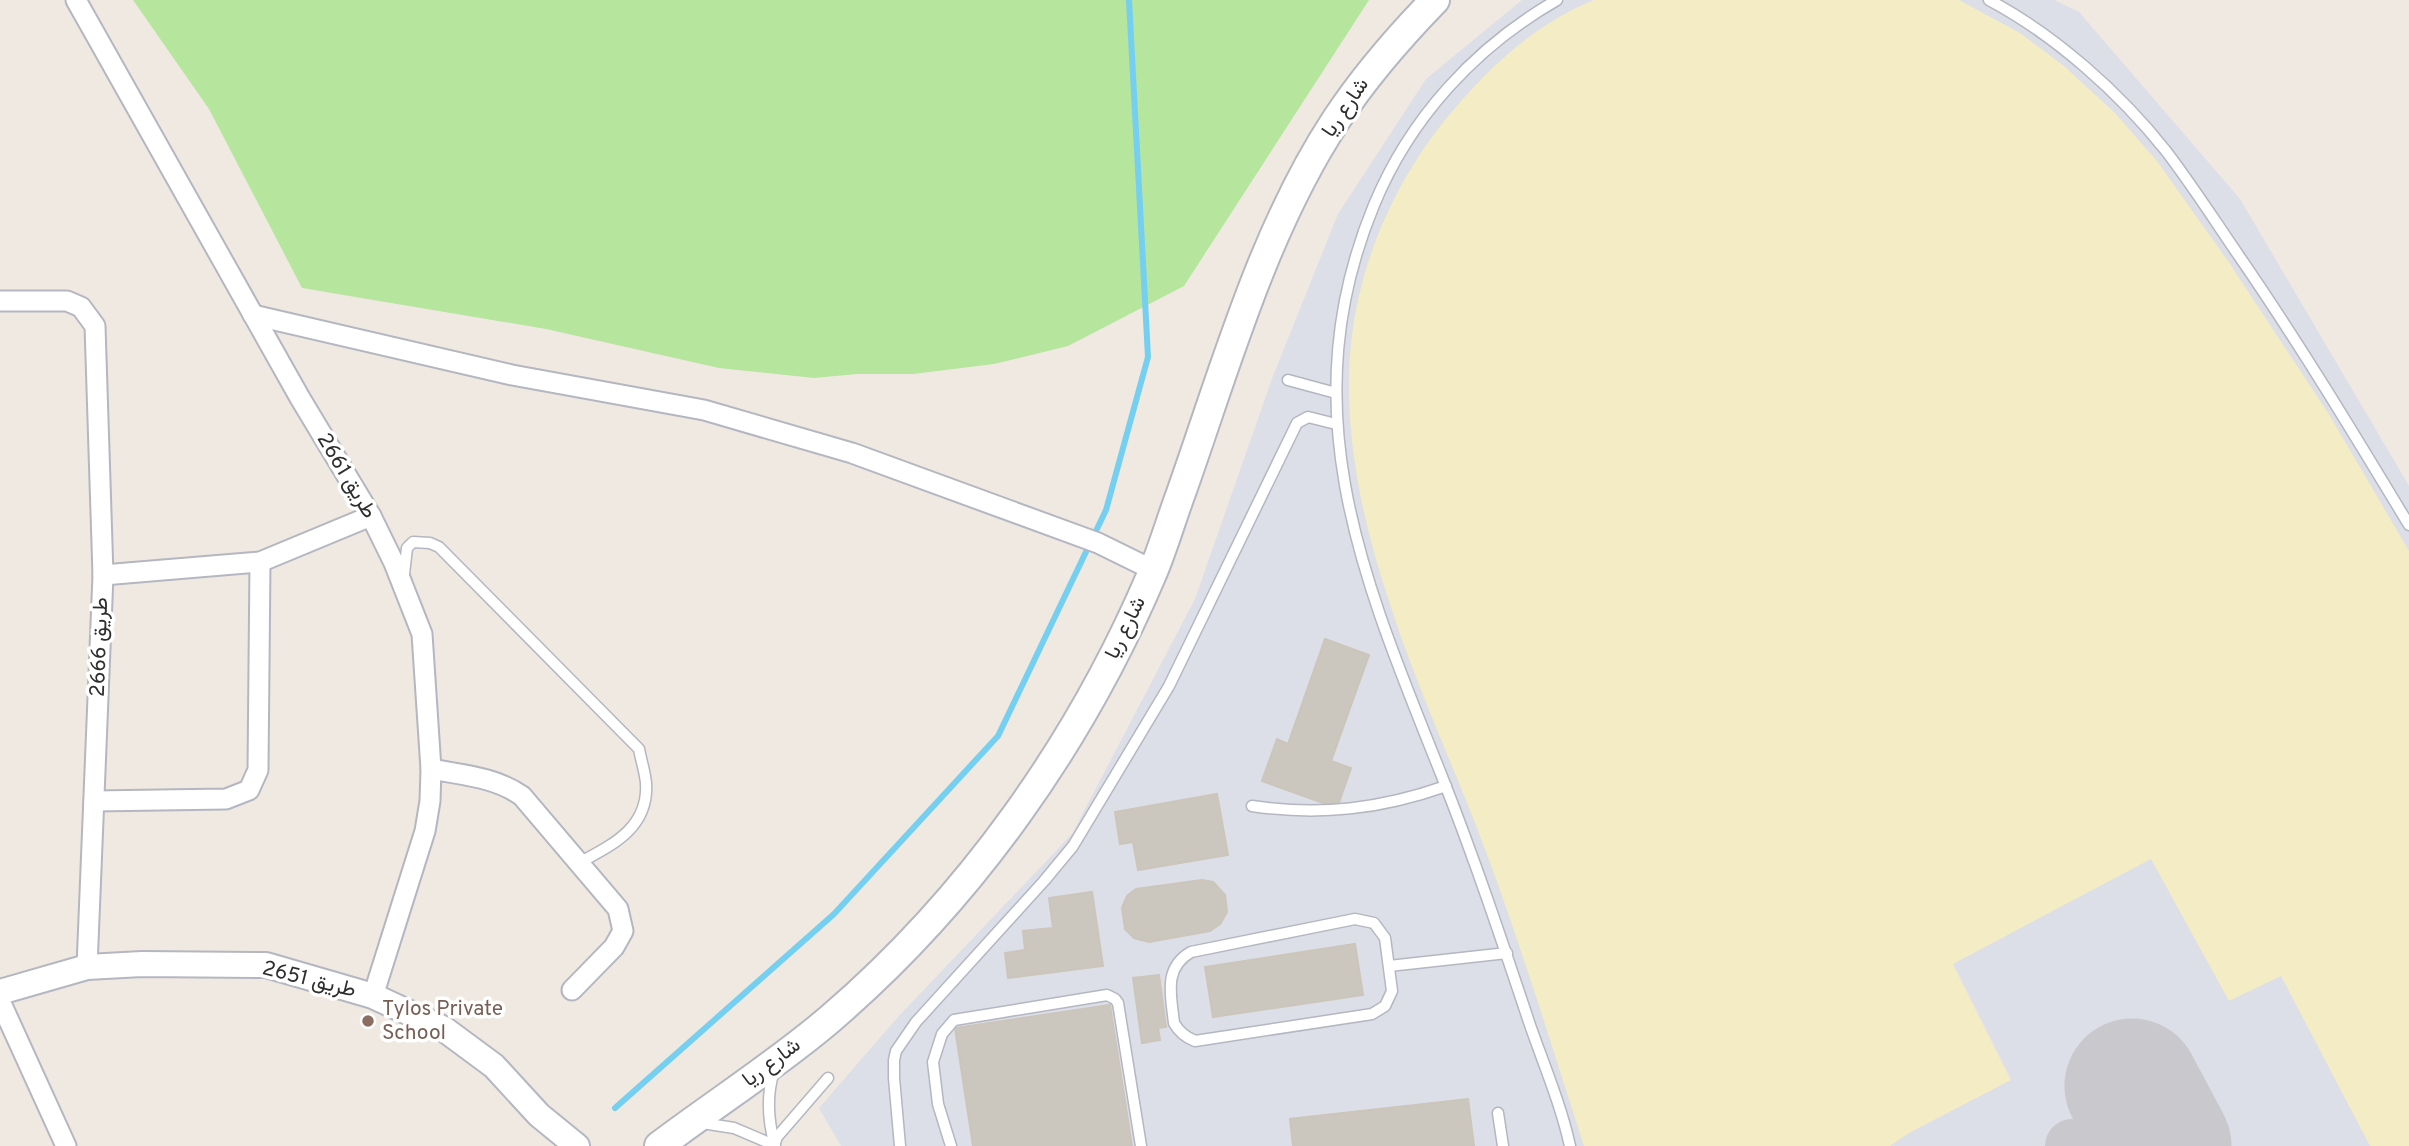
<svg xmlns="http://www.w3.org/2000/svg" width="2409" height="1146" font-family="Overpass,Vazirmatn,sans-serif">
  <style>
    .airport { fill: #dcdee8 }
    .green { fill: #b6e59e }
    .sand { fill: #f3ecc5 }
    .lines { fill: none; stroke-linecap: round; stroke-linejoin: round }
    .stream { stroke: #75cff0; stroke-width: 6 }
    .taxiway { stroke: #c9c8cc; stroke-width: 54 }
    .runway { stroke: #c9c8cc; stroke-width: 135 }
    .building { fill: #cbc7bf; stroke: #cbc5ba; stroke-width: 2 }
    .service-casing { stroke: #b4b7c1; stroke-width: 13 }
    .minor-casing { stroke: #b4b7c1; stroke-width: 23 }
    .tertiary-casing { stroke: #b4b7c1; stroke-width: 28 }
    .secondary-casing { stroke: #b4b7c1; stroke-width: 32 }
    .service { stroke: #fff; stroke-width: 10 }
    .minor { stroke: #fff; stroke-width: 19 }
    .tertiary { stroke: #fff; stroke-width: 24 }
    .secondary { stroke: #fff; stroke-width: 28 }
    .education-dot { fill: #8d6e63; stroke: #fff; stroke-width: 2.5 }
    .labels { text-anchor: middle; dominant-baseline: central; stroke-width: 7; stroke-linejoin: round; paint-order: stroke }
    .street-label { font-size: 21px; fill: #2e2e2e; stroke: #fff }
    .education-label { font-size: 21px; fill: #785e54; stroke: #fff; text-anchor: start }
  </style>
  <rect width="100%" height="100%" fill="#efe9e1"/>
  <polygon class="airport" points="1522,0 2054,0 2079,12 2240,199 2409,486 2409,1146 841,1146 819,1108 898,1017 1072,834 1195,599 1273,376 1338,214 1426,79"/>
  <polygon class="green" points="133,0 1369,0 1184,286 1068,346 994,364 913,374 857,374 814,378 719,368 546,329 302,288 209,109"/>
  <path class="sand" d="M1594,0H1959L2020,33L2064,66L2114,112L2157,161L2230,264L2330,416L2409,551V1146H2370L2281,976L2229,1001L2151,859L1953,964L2011,1080L1909,1133L1890,1146H1584C1549,1038 1516,929 1475,823C1446,749 1413,677 1389,601C1361,518 1341,423 1352,335C1362,255 1398,176 1450,114C1489,67 1536,23 1594,0Z"/>
  <g class="lines">
    <polyline class="stream" points="615,1108 834,914 998,736 1106,510 1148,357 1129,0"/>
    <polyline class="taxiway" points="2072,1146 2097,1146"/>
    <polyline class="runway" points="2132,1086 2164,1146"/>
  </g>
  <g class="building">
    <polygon points="1325,639 1369,655 1331,761 1351,768 1337,808 1262,781 1277,739 1288,744"/>
    <polygon points="1217,794 1228,855 1138,870 1133,842 1120,844 1115,812"/>
    <polygon points="1202,880 1213,882 1225,895 1227,912 1220,924 1210,931 1149,942 1134,938 1125,929 1122,908 1127,896 1136,889"/>
    <polygon points="1092,892 1103,966 1008,978 1005,953 1025,950 1023,931 1053,928 1049,898"/>
    <polygon points="1355,944 1363,995 1213,1017 1205,967"/>
    <polygon points="1159,975 1166,1027 1158,1028 1160,1040 1142,1043 1133,978"/>
    <polygon points="1110,1005 1132,1146 973,1146 955,1028"/>
    <polygon points="1468,1099 1474,1146 1293,1146 1290,1119"/>
  </g>
  <g class="lines">
    <defs>
      <g id="service">
        <path d="M1557,0C1475,47 1410,118 1374,205C1289,411 1364,581 1441,774C1474,857 1502,941 1530,1025C1544,1065 1561,1105 1570,1146"/>
        <path d="M1989,0C2055,35 2120,93 2166,151C2192,185 2215,221 2239,256C2299,343 2354,434 2409,525"/>
        <polyline points="1288,380 1336,393"/>
        <path d="M404,574L407,548L413,542L430,543L439,547L639,749C641,760 645,772 646,783C649,828 612,845 579,863"/>
        <path d="M1252,806C1320,816 1381,809 1446,786"/>
        <path d="M1355,919L1374,923L1385,938L1392,991L1385,1006L1372,1014L1195,1041C1185,1037 1179,1032 1174,1023C1171,995 1163,968 1191,952Z"/>
        <polyline points="1389,966 1507,953"/>
        <path d="M774,1071C766,1096 768,1121 775,1146"/>
        <polyline points="1498,1113 1503,1146"/>
        <polyline points="702,1123 734,1128 774,1145"/>
        <polyline points="774,1146 777,1137 828,1078"/>
        <polyline points="900,1146 894,1078 894,1060 896,1051 916,1022 1044,881 1073,846 1169,686 1297,423 1308,417 1336,424"/>
        <polyline points="951,1146 938,1104 933,1062 942,1034 954,1020 1107,995 1115,999 1118,1003 1141,1146"/>
      </g>
      <g id="minor">
        <polyline points="76,0 300,398 371,516 394,563 422,634 431,769 430,801 425,831 373,996"/>
        <polyline points="0,301 67,301 81,307 95,326 103,575 87,967"/>
        <polyline points="253,315 512,375 704,410 852,453 1098,543 1153,570"/>
        <polyline points="103,575 260,562 371,516"/>
        <path d="M431,769C463,775 495,777 522,796L618,909L623,931L614,947L572,990"/>
        <polyline points="94,801 226,799 249,790 258,770 260,562"/>
        <polyline points="0,1001 66,1146"/>
      </g>
      <polyline id="tertiary" points="0,992 87,967 142,964 266,965 373,996 444,1029 494,1066 539,1115 577,1146"/>
      <path id="secondary" d="M659,1146C716,1103 776,1065 830,1019C970,899 1080,743 1152,574C1163,548 1171,520 1181,493C1225,369 1263,231 1336,120C1365,76 1398,38 1435,0"/>
    </defs>
    <use href="#service" class="service-casing"/>
    <use href="#minor" class="minor-casing"/>
    <use href="#tertiary" class="tertiary-casing"/>
    <use href="#secondary" class="secondary-casing"/>
    <use href="#service" class="service"/>
    <use href="#minor" class="minor"/>
    <use href="#tertiary" class="tertiary"/>
    <use href="#secondary" class="secondary"/>
  </g>
  <circle class="education-dot" cx="368" cy="1021" r="7"/>
  <g class="labels">
    <g class="street-label">
      <text transform="translate(1346 108) rotate(-56)">شارع ريا</text>
      <text transform="translate(346 476) rotate(59)">طريق 2661</text>
      <text transform="translate(1126 628) rotate(-64)">شارع ريا</text>
      <text transform="translate(100 647) rotate(-88)">طريق 2666</text>
      <text transform="translate(309 980) rotate(14)">طريق 2651</text>
      <text transform="translate(772 1063) rotate(-37)">شارع ريا</text>
    </g>
    <g class="education-label">
      <text x="382" y="1009">Tylos Private<tspan x="382" dy="24">School</tspan></text>
    </g>
  </g>
</svg>
